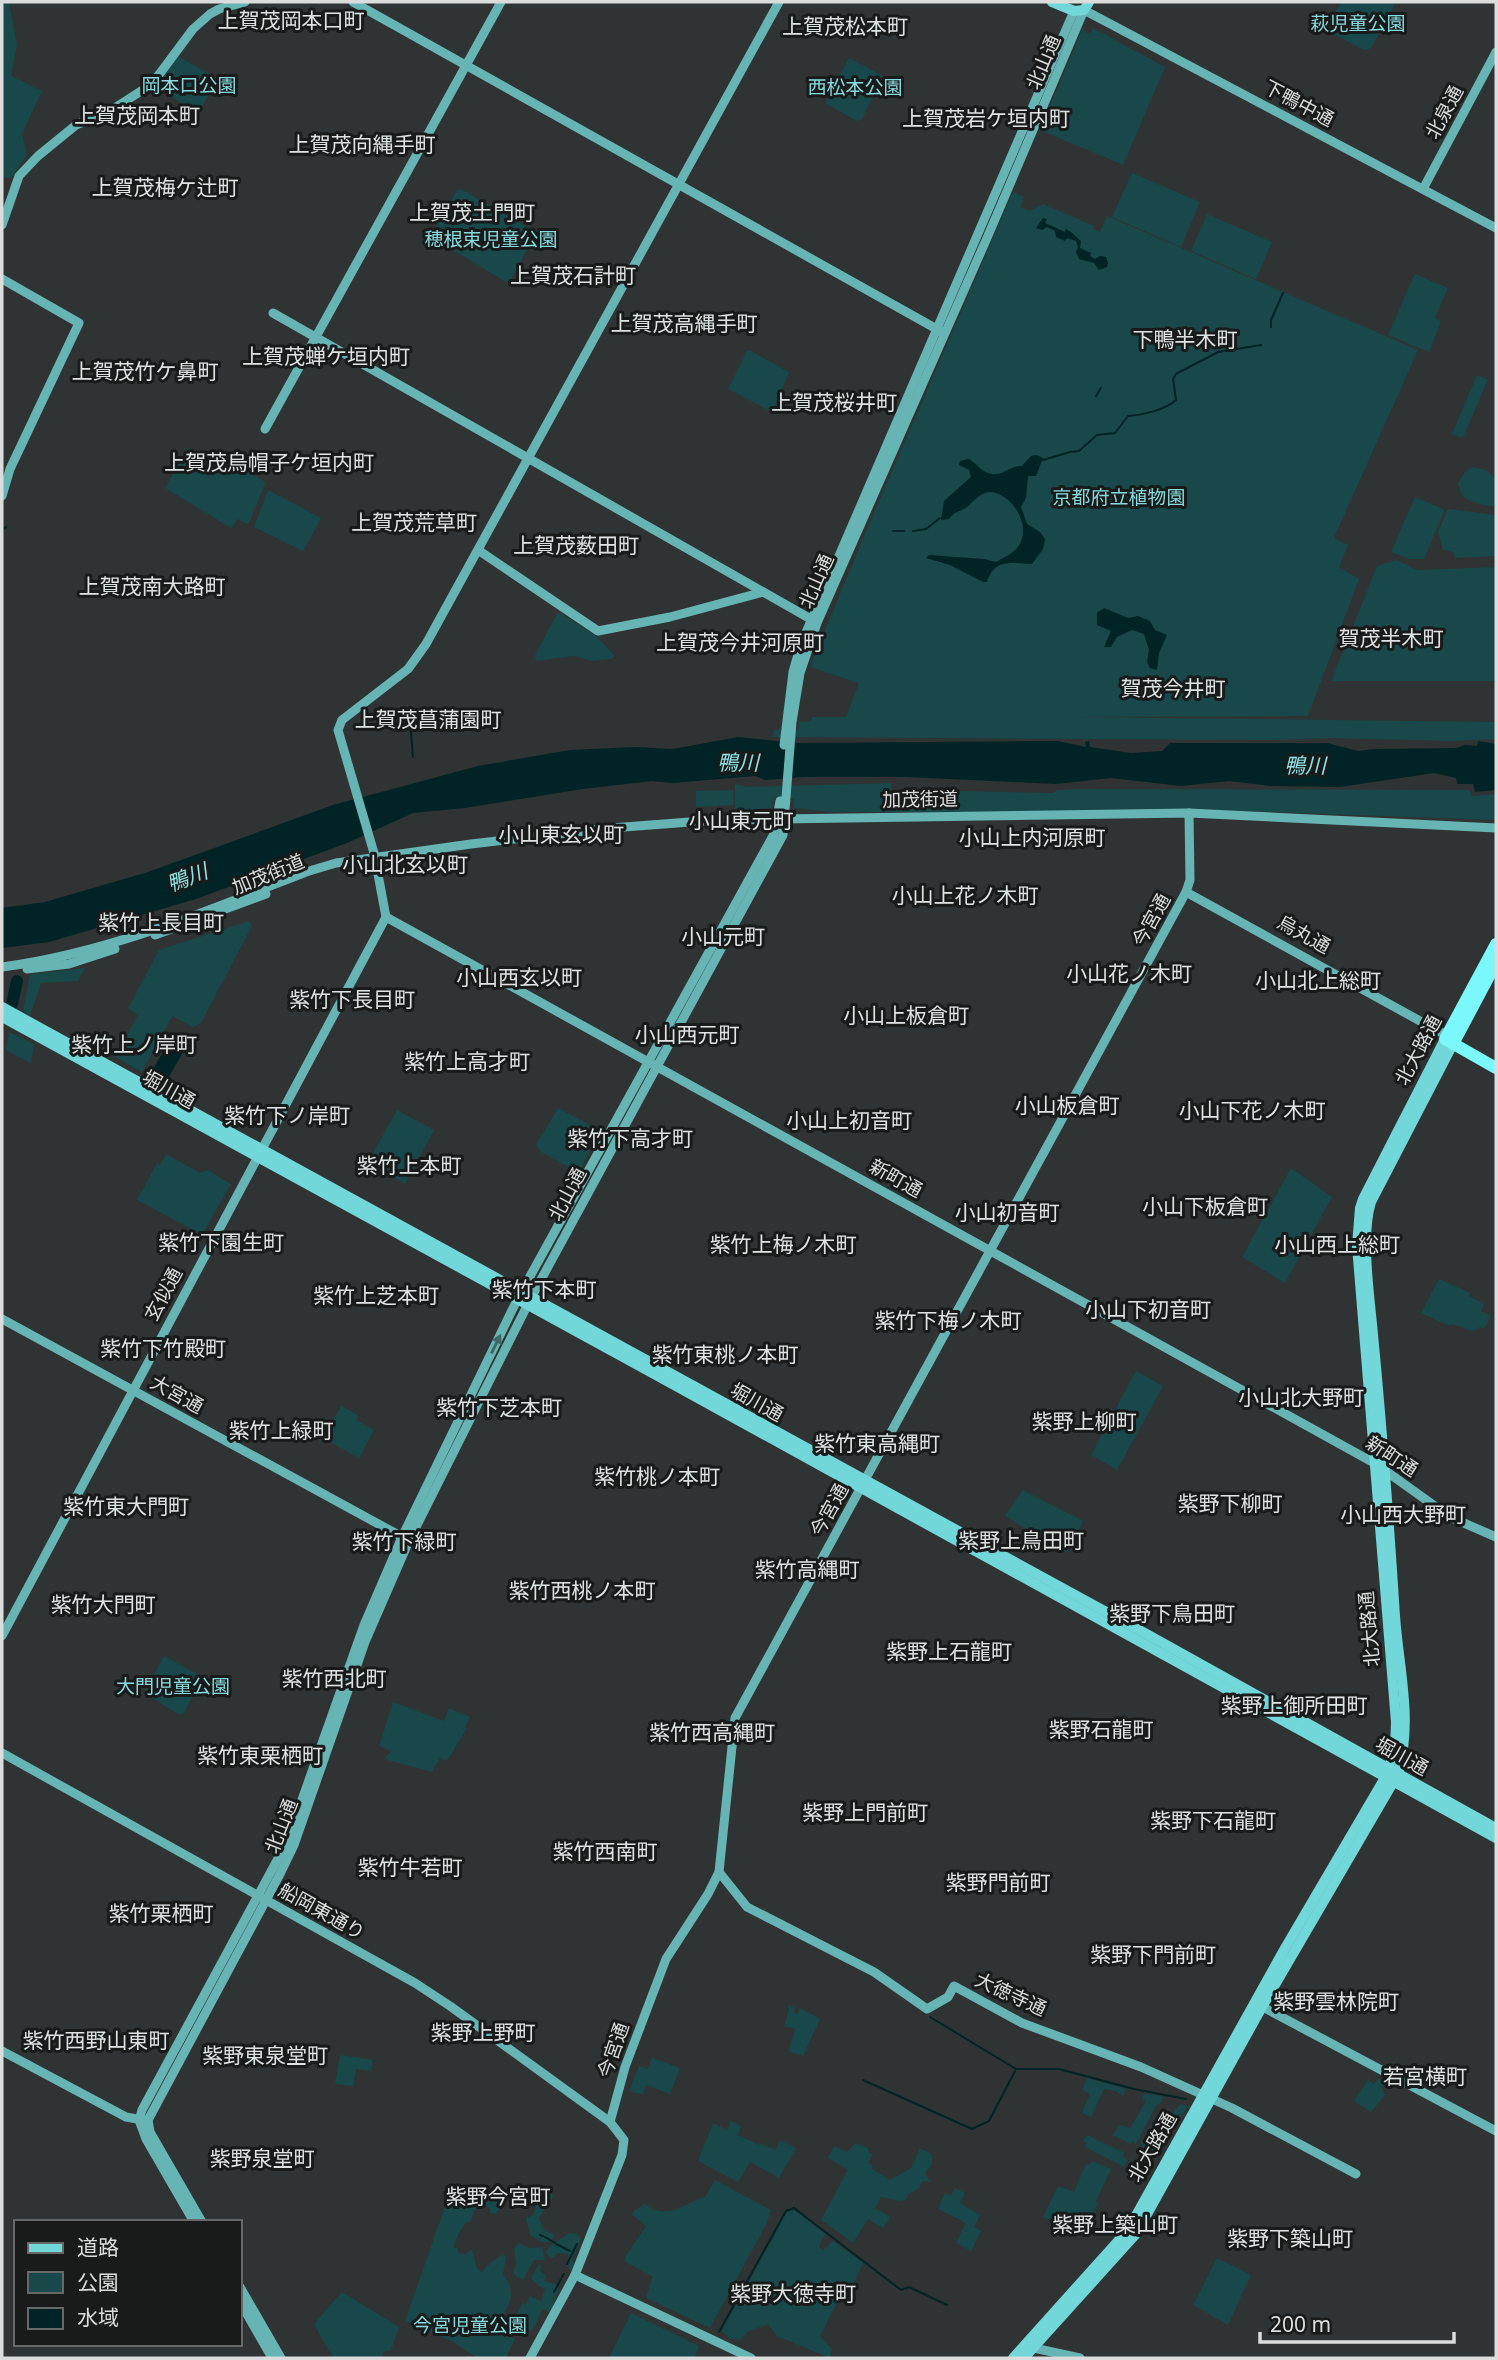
<svg xmlns="http://www.w3.org/2000/svg" width="1498" height="2360" font-family="'Noto Sans','Noto Sans JP',sans-serif">
  <style>
    .green { fill: #184849 }
    .water { fill: #002425 }
    .lines { fill: none; stroke-linecap: round; stroke-linejoin: round }
    .stream { stroke: #002425; stroke-width: 2 }
    .river { stroke: #002425; stroke-width: 12 }
    .secondary { stroke: #67b4b5; stroke-width: 9 }
    .primary { stroke: #72d7d9; stroke-width: 10 }
    .highway { stroke: #7af8fb; stroke-width: 12 }
    .oneway { fill: #406768 }
    .labels { text-anchor: middle; dominant-baseline: central; stroke-width: 6; stroke-linejoin: round; paint-order: stroke }
    .park-label { font-size: 19px; fill: #87dbdd; stroke: #191a1a }
    .street-label { font-size: 19px; fill: #dbdddd; stroke: #191a1a }
    .neighbourhood-label { font-size: 21px; fill: #dde2e2; stroke: #191a1a }
    .water-label { font-size: 21px; font-style: italic; fill: #8ee2e4; stroke: #191a1a }
  </style>
  <rect width="100%" height="100%" fill="#2f3333"/>
  <g class="green">
    <polygon points="2,2 9,2 17,45 11,76 42,91 22,134 27,155 10,179 2,176"/>
    <polygon points="1341,2 1396,2 1371,48 1365,50 1329,32 1328,26"/>
    <polygon points="1093,28 1165,67 1123,165 1040,130 1082,30 1090,34"/>
    <polygon points="176,55 218,79 199,112 194,114 155,82"/>
    <polygon points="849,58 881,75 882,78 862,119 857,121 825,103"/>
    <polygon points="1132,173 1200,202 1181,247 1112,217"/>
    <polygon points="461,189 534,231 535,235 510,281 506,282 433,238 432,234 457,190"/>
    <polygon points="1013,192 1024,197 1020,207 1029,211 1043,204 1094,226 1093,229 1100,232 1107,216 1418,350 1334,538 1348,545 1339,567 1359,579 1308,716 1076,717 1496,722 1496,739 1451,741 1332,738 1269,740 772,737 774,730 799,729 799,722 811,721 812,717 846,717 859,683 810,667 864,536"/>
    <polygon points="1207,214 1272,242 1256,279 1191,251"/>
    <polygon points="1415,274 1448,288 1435,318 1441,321 1429,352 1388,335"/>
    <polygon points="749,350 789,372 772,412 728,389 747,351"/>
    <polygon points="1477,375 1488,379 1463,438 1452,434"/>
    <polygon points="188,448 206,460 211,452 264,481 265,484 249,523 246,524 238,519 231,528 165,488"/>
    <path d="M1471,467L1486,470L1495,478L1496,506C1489,507 1467,502 1462,495C1461,494 1458,484 1458,483L1465,472Z"/>
    <polygon points="268,490 321,518 303,551 254,527"/>
    <polygon points="1415,497 1445,510 1424,559 1409,559 1391,552"/>
    <polygon points="1448,509 1496,515 1496,556 1455,558 1454,552 1443,550 1438,532"/>
    <polygon points="1397,560 1417,570 1496,567 1496,681 1331,681 1377,566"/>
    <polygon points="560,613 596,636 615,656 611,659 592,661 574,656 536,661 535,655 557,614"/>
    <polygon points="891,783 891,791 906,793 912,790 1053,793 1057,790 1083,789 1470,790 1472,796 1496,794 1496,820 1188,809 989,812 832,812 794,808 794,799 774,798 772,808 735,810 735,784 748,787"/>
    <polygon points="733,790 734,805 696,807 696,791"/>
    <polygon points="249,921 252,926 201,1023 193,1027 172,1016 142,1072 115,1057 138,1015 128,1009 159,950"/>
    <polygon points="85,968 78,981 41,983 30,1016 23,1011 30,974"/>
    <polygon points="9,1032 34,1044 31,1063 6,1050"/>
    <polygon points="558,1108 592,1126 590,1131 597,1137 580,1170 574,1170 541,1152 536,1145"/>
    <polygon points="397,1110 434,1130 405,1184 368,1162"/>
    <polygon points="166,1154 200,1173 208,1170 231,1184 202,1235 137,1200 157,1163 160,1165"/>
    <polygon points="1291,1168 1332,1197 1285,1283 1242,1257"/>
    <polygon points="1439,1279 1470,1293 1469,1296 1484,1304 1481,1311 1491,1316 1484,1329 1480,1327 1472,1331 1452,1324 1450,1326 1421,1313"/>
    <polygon points="1136,1371 1163,1386 1117,1470 1091,1455"/>
    <polygon points="341,1406 358,1415 356,1420 374,1430 359,1458 323,1438"/>
    <polygon points="1023,1490 1083,1521 1067,1553 1005,1516"/>
    <polygon points="164,1656 203,1677 184,1713 180,1715 147,1695 145,1691"/>
    <polygon points="393,1702 444,1721 449,1708 470,1717 465,1727 467,1728 447,1761 440,1758 432,1772 384,1759 391,1751 379,1746"/>
    <polygon points="788,2005 795,2007 794,2013 798,2014 800,2008 820,2019 803,2056 789,2051 795,2029 784,2026 789,2009"/>
    <polygon points="340,2055 373,2060 371,2071 356,2069 353,2086 335,2084"/>
    <polygon points="652,2058 680,2068 670,2094 647,2085 642,2095 629,2091 639,2066 647,2069"/>
    <polygon points="1087,2078 1126,2089 1123,2096 1115,2091 1104,2089 1091,2117 1082,2113 1090,2094 1082,2090"/>
    <polygon points="1378,2078 1385,2082 1382,2088 1385,2095 1371,2112 1354,2101 1368,2080 1374,2084"/>
    <polygon points="1145,2093 1164,2097 1160,2104 1157,2104 1136,2144 1132,2141 1130,2144 1113,2135 1120,2125 1130,2128 1146,2101 1142,2098"/>
    <polygon points="1181,2104 1188,2106 1158,2154 1144,2149 1141,2143 1160,2111 1172,2113"/>
    <polygon points="731,2121 741,2126 738,2135 759,2145 760,2143 775,2150 780,2140 796,2148 779,2178 750,2162 738,2182 698,2161 713,2123 727,2130"/>
    <polygon points="1087,2135 1125,2153 1123,2157 1128,2160 1124,2167 1085,2147 1087,2143 1083,2141"/>
    <polygon points="856,2143 869,2149 868,2152 873,2154 868,2163 873,2166 872,2169 890,2180 911,2168 920,2148 932,2154 932,2164 925,2174 931,2182 923,2181 918,2189 908,2194 906,2200 900,2201 881,2197 875,2208 890,2217 883,2228 868,2219 853,2243 821,2220 848,2170 828,2158 834,2146 847,2152"/>
    <polygon points="1092,2161 1111,2169 1096,2201 1098,2203 1084,2232 1072,2226 1069,2229 1043,2217 1058,2186 1074,2192 1086,2164 1090,2165"/>
    <path d="M715,2180L771,2210L767,2223L710,2328L646,2298L653,2277L624,2261L627,2254L646,2226L631,2214L644,2204C670,2221 681,2204 705,2197Z"/>
    <polygon points="955,2188 965,2193 960,2203 980,2215 974,2227 981,2231 971,2251 956,2243 966,2223 938,2209 945,2193 951,2195"/>
    <path d="M451,2189L485,2200L490,2193L500,2199V2207L496,2214L490,2213V2208L485,2206L481,2210L476,2207L470,2222H466C461,2231 455,2237 454,2248H457L459,2253L466,2254L471,2250C477,2257 473,2269 482,2272L491,2262L504,2254L506,2257L503,2275C520,2294 506,2310 496,2328L515,2339L506,2358H478L453,2342L405,2321Z"/>
    <polygon points="542,2190 548,2190 553,2196 539,2218 544,2230 555,2235 549,2242 542,2242 530,2235 526,2218 533,2215"/>
    <polygon points="794,2210 825,2234 819,2247 823,2250 833,2241 863,2263 851,2289 841,2295 820,2336 832,2349 830,2358 777,2336 768,2324 747,2332 741,2340 730,2339 722,2331 787,2212"/>
    <polygon points="569,2233 577,2234 581,2239 572,2259 575,2266 572,2271 567,2266 568,2254 557,2253 553,2258 548,2256 546,2252 549,2247"/>
    <polygon points="519,2243 529,2248 542,2247 545,2260 534,2260 523,2280 517,2277 513,2272 516,2265 514,2249"/>
    <polygon points="1217,2258 1251,2275 1228,2325 1193,2305"/>
    <polygon points="539,2264 541,2265 540,2271 546,2276 544,2281 557,2285 559,2292 556,2295 553,2307 547,2312 543,2309 532,2331 513,2320 523,2303 526,2304 530,2296 541,2301 545,2288 540,2287 531,2278"/>
    <polygon points="342,2292 399,2327 391,2350 383,2352 382,2358 333,2358 314,2324"/>
    <polygon points="631,2313 699,2346 694,2358 609,2358"/>
  </g>
  <g class="water">
    <path d="M1043,218L1047,219L1045,223L1065,232L1066,229C1071,231 1076,237 1081,241L1080,248L1091,253L1090,256L1095,259L1100,256L1106,257L1108,263L1107,267L1099,270L1094,263L1079,259L1076,252L1078,247L1076,241L1067,238L1065,241L1056,237L1055,231L1047,227L1042,230L1036,228Z"/>
    <path d="M1036,455L1043,458L1036,476H1028L1026,498L1021,507L1027,524L1040,532L1045,539L1043,549L1032,564C1012,563 994,558 987,582H983L950,565L926,558L929,555L984,559L996,562C1003,558 1014,553 1018,547C1033,527 1012,492 989,492C981,492 973,502 967,507C960,512 954,511 949,519L941,520L944,501L971,477L969,470L959,465L960,461L969,459C976,463 980,470 988,473C1001,478 1010,465 1022,466L1031,456Z"/>
    <polygon points="1104,608 1128,618 1138,616 1150,621 1155,630 1167,635 1159,653 1157,670 1150,668 1147,662 1149,650 1144,634 1132,630 1117,637 1111,647 1104,647 1111,631 1097,625 1097,613"/>
    <polygon points="738,737 797,743 1058,741 1086,747 1085,742 1089,741 1090,747 1131,753 1162,751 1170,743 1327,743 1358,751 1375,749 1456,748 1465,745 1477,746 1478,741 1496,744 1496,790 1475,792 1473,784 1457,784 1456,778 1434,773 1340,787 1272,786 1229,781 1181,786 1111,778 1056,784 907,777 804,777 765,780 755,776 673,783 652,781 583,789 465,808 413,813 347,843 196,899 49,942 2,948 2,908 45,902 148,872 333,805 478,766 570,750 637,747 673,749"/>
    <polygon points="172,1035 188,1044 164,1085 149,1077"/>
  </g>
  <g class="lines">
    <g class="stream">
      <polyline points="1271,327 1271,320 1283,293"/>
      <polyline points="1096,396 1101,388"/>
      <path d="M1043,460L1070,452L1079,451L1097,435L1115,433L1128,416C1143,415 1165,410 1176,400L1173,379L1176,374L1218,352L1261,345"/>
      <polyline points="2,530 6,527"/>
      <polyline points="893,531 904,531"/>
      <polyline points="913,531 926,529 940,518"/>
      <polyline points="410,721 413,757"/>
      <polyline points="930,2017 1016,2069 1059,2069 1134,2089 1186,2099"/>
      <polyline points="863,2080 972,2129 989,2121 1015,2071"/>
      <polyline points="540,2235 543,2236"/>
      <polyline points="545,2237 555,2243"/>
      <polyline points="556,2244 570,2251"/>
      <polyline points="567,2264 577,2244"/>
      <polyline points="562,2277 564,2274"/>
      <polyline points="554,2292 561,2279"/>
      <polyline points="719,2332 786,2211 794,2208 901,2290 909,2287 947,2305"/>
    </g>
    <polyline class="river" points="12,1004 17,981"/>
    <g class="secondary">
      <polyline points="353,2 942,332"/>
      <polyline points="1423,189 1496,52"/>
      <polyline points="2,225 19,176 38,156 76,125 110,111 152,84 193,29 210,14 219,9 245,2"/>
      <polyline points="2,279 79,323 10,469 2,496"/>
      <polyline points="273,313 816,622"/>
      <polyline points="265,429 501,2"/>
      <polyline points="478,550 598,631 670,617 763,592"/>
      <polyline points="784,745 793,672 801,644 1074,11"/>
      <polyline points="1186,892 1440,1032 1448,1034"/>
      <polyline points="386,917 1376,1464 1450,1517 1496,1537"/>
      <polyline points="155,935 266,894"/>
      <path d="M2,967C108,953 207,911 306,872L336,863L471,844L611,828L716,820L1189,813L1496,828"/>
      <polyline points="27,969 69,964 115,949"/>
      <polyline points="2,1319 406,1539"/>
      <polyline points="2,1636 386,917 374,853 338,730 342,720 408,669 426,644 779,2"/>
      <polyline points="2,1753 415,1983 450,2006 610,2122 624,2140 622,2155 575,2275 530,2358"/>
      <polyline points="719,1872 747,1907 874,1972 927,2009 948,1997 954,1986 1022,2023 1141,2067 1232,2108 1356,2174"/>
      <polyline points="1257,2004 1496,2131"/>
      <polyline points="2,2051 126,2117 143,2120"/>
      <polyline points="139,2120 142,2110 287,1842 364,1625 402,1537 517,1300 774,834 780,801"/>
      <polyline points="139,2120 146,2139 194,2222"/>
      <polyline points="148,2120 280,1874 294,1845 365,1642 409,1541 531,1298 783,835 792,722 800,673 817,623 987,238 1084,10 1496,228"/>
      <polyline points="148,2120 150,2132 202,2222"/>
      <polyline points="610,2122 625,2067 666,1959 708,1894 719,1872 735,1718 1186,892 1190,880 1189,813"/>
      <polyline points="575,2275 751,2358"/>
      <polyline points="240,2287 281,2358"/>
      <polyline points="240,2302 272,2358"/>
      <polyline points="1029,2347 1080,2358"/>
    </g>
    <g class="primary">
      <polyline points="1052,2 1074,11 1084,10 1089,2"/>
      <polyline points="2,1007 1150,1636 1496,1828"/>
      <path d="M2,1017C500,1290 1000,1562 1496,1838"/>
      <polyline points="1013,2358 1128,2230 1284,1950 1386,1776 1395,1748 1396,1722 1357,1246 1360,1208 1363,1199 1445,1039"/>
      <path d="M1024,2358L1136,2234L1262,2007L1398,1774C1413,1719 1399,1671 1395,1616C1389,1522 1382,1428 1373,1335C1370,1298 1360,1237 1371,1202L1453,1044"/>
    </g>
    <g class="highway">
      <polyline points="1496,944 1445,1039 1496,1068"/>
      <polyline points="1453,1044 1496,963"/>
    </g>
  </g>
  <defs><path id="oneway-solid" d="M-6-.8H1V-3.2L6.5 0L1 3.2V.8H-6Z" transform="scale(1.75)"/></defs>
  <use class="oneway" href="#oneway-solid" transform="translate(496 1344) rotate(-64)"/>
  <g class="labels">
    <g class="park-label">
      <text x="1358" y="23">萩児童公園</text>
      <text x="189" y="85">岡本口公園</text>
      <text x="855" y="87">西松本公園</text>
      <text x="491" y="239">穂根束児童公園</text>
      <text x="1119" y="497">京都府立植物園</text>
      <text x="173" y="1686">大門児童公園</text>
      <text x="470" y="2325">今宮児童公園</text>
    </g>
    <g class="street-label">
      <text transform="translate(1043 62) rotate(-67)">北山通</text>
      <text transform="translate(1299 103) rotate(28)">下鴨中通</text>
      <text transform="translate(1444 112) rotate(-62)">北泉通</text>
      <text transform="translate(816 581) rotate(-66)">北山通</text>
      <text transform="translate(920 799) rotate(-1)">加茂街道</text>
      <text transform="translate(268 874) rotate(-22)">加茂街道</text>
      <text transform="translate(1151 920) rotate(-61)">今宮通</text>
      <text transform="translate(1304 934) rotate(29)">烏丸通</text>
      <text transform="translate(1418 1050) rotate(-62)">北大路通</text>
      <text transform="translate(169 1089) rotate(29)">堀川通</text>
      <text transform="translate(896 1178) rotate(29)">新町通</text>
      <text transform="translate(567 1194) rotate(-62)">北山通</text>
      <text transform="translate(163 1294) rotate(-62)">玄似通</text>
      <text transform="translate(177 1394) rotate(29)">大宮通</text>
      <text transform="translate(757 1402) rotate(29)">堀川通</text>
      <text transform="translate(1392 1456) rotate(33)">新町通</text>
      <text transform="translate(829 1510) rotate(-61)">今宮通</text>
      <text transform="translate(1369 1629) rotate(-95)">北大路通</text>
      <text transform="translate(1402 1756) rotate(29)">堀川通</text>
      <text transform="translate(281 1826) rotate(-69)">北山通</text>
      <text transform="translate(322 1911) rotate(29)">船岡東通り</text>
      <text transform="translate(1011 1994) rotate(25)">大徳寺通</text>
      <text transform="translate(613 2050) rotate(-71)">今宮通</text>
      <text transform="translate(1152 2147) rotate(-60)">北大路通</text>
    </g>
    <g class="neighbourhood-label">
      <text x="291" y="20">上賀茂岡本口町</text>
      <text x="845" y="26">上賀茂松本町</text>
      <text x="137" y="115">上賀茂岡本町</text>
      <text x="986" y="118">上賀茂岩ケ垣内町</text>
      <text x="362" y="144">上賀茂向縄手町</text>
      <text x="165" y="187">上賀茂梅ケ辻町</text>
      <text x="472" y="212">上賀茂土門町</text>
      <text x="573" y="275">上賀茂石計町</text>
      <text x="684" y="323">上賀茂高縄手町</text>
      <text x="1185" y="339">下鴨半木町</text>
      <text x="326" y="356">上賀茂蝉ケ垣内町</text>
      <text x="145" y="371">上賀茂竹ケ鼻町</text>
      <text x="834" y="402">上賀茂桜井町</text>
      <text x="269" y="462">上賀茂烏帽子ケ垣内町</text>
      <text x="414" y="522">上賀茂荒草町</text>
      <text x="576" y="545">上賀茂薮田町</text>
      <text x="152" y="586">上賀茂南大路町</text>
      <text x="1391" y="638">賀茂半木町</text>
      <text x="740" y="642">上賀茂今井河原町</text>
      <text x="1173" y="688">賀茂今井町</text>
      <text x="428" y="719">上賀茂菖蒲園町</text>
      <text x="741" y="820">小山東元町</text>
      <text x="561" y="834">小山東玄以町</text>
      <text x="1032" y="837">小山上内河原町</text>
      <text x="405" y="864">小山北玄以町</text>
      <text x="965" y="895">小山上花ノ木町</text>
      <text x="161" y="922">紫竹上長目町</text>
      <text x="723" y="936">小山元町</text>
      <text x="1129" y="973">小山花ノ木町</text>
      <text x="519" y="977">小山西玄以町</text>
      <text x="1318" y="980">小山北上総町</text>
      <text x="352" y="999">紫竹下長目町</text>
      <text x="906" y="1015">小山上板倉町</text>
      <text x="687" y="1034">小山西元町</text>
      <text x="134" y="1044">紫竹上ノ岸町</text>
      <text x="467" y="1061">紫竹上高才町</text>
      <text x="1067" y="1105">小山板倉町</text>
      <text x="1252" y="1110">小山下花ノ木町</text>
      <text x="287" y="1115">紫竹下ノ岸町</text>
      <text x="849" y="1120">小山上初音町</text>
      <text x="630" y="1138">紫竹下高才町</text>
      <text x="409" y="1165">紫竹上本町</text>
      <text x="1205" y="1206">小山下板倉町</text>
      <text x="1007" y="1212">小山初音町</text>
      <text x="221" y="1242">紫竹下園生町</text>
      <text x="783" y="1244">紫竹上梅ノ木町</text>
      <text x="1337" y="1244">小山西上総町</text>
      <text x="544" y="1289">紫竹下本町</text>
      <text x="376" y="1295">紫竹上芝本町</text>
      <text x="1148" y="1309">小山下初音町</text>
      <text x="948" y="1320">紫竹下梅ノ木町</text>
      <text x="163" y="1348">紫竹下竹殿町</text>
      <text x="725" y="1354">紫竹東桃ノ本町</text>
      <text x="1301" y="1397">小山北大野町</text>
      <text x="499" y="1407">紫竹下芝本町</text>
      <text x="1084" y="1421">紫野上柳町</text>
      <text x="281" y="1430">紫竹上緑町</text>
      <text x="877" y="1443">紫竹東高縄町</text>
      <text x="657" y="1476">紫竹桃ノ本町</text>
      <text x="1230" y="1503">紫野下柳町</text>
      <text x="126" y="1506">紫竹東大門町</text>
      <text x="1403" y="1514">小山西大野町</text>
      <text x="1021" y="1540">紫野上鳥田町</text>
      <text x="404" y="1541">紫竹下緑町</text>
      <text x="807" y="1569">紫竹高縄町</text>
      <text x="582" y="1590">紫竹西桃ノ本町</text>
      <text x="103" y="1604">紫竹大門町</text>
      <text x="1172" y="1613">紫野下鳥田町</text>
      <text x="949" y="1651">紫野上石龍町</text>
      <text x="334" y="1678">紫竹西北町</text>
      <text x="1294" y="1705">紫野上御所田町</text>
      <text x="1101" y="1729">紫野石龍町</text>
      <text x="712" y="1732">紫竹西高縄町</text>
      <text x="260" y="1755">紫竹東栗栖町</text>
      <text x="865" y="1812">紫野上門前町</text>
      <text x="1213" y="1820">紫野下石龍町</text>
      <text x="605" y="1851">紫竹西南町</text>
      <text x="410" y="1867">紫竹牛若町</text>
      <text x="998" y="1882">紫野門前町</text>
      <text x="161" y="1913">紫竹栗栖町</text>
      <text x="1153" y="1954">紫野下門前町</text>
      <text x="1336" y="2001">紫野雲林院町</text>
      <text x="483" y="2032">紫野上野町</text>
      <text x="96" y="2040">紫竹西野山東町</text>
      <text x="265" y="2055">紫野東泉堂町</text>
      <text x="1425" y="2076">若宮横町</text>
      <text x="262" y="2158">紫野泉堂町</text>
      <text x="498" y="2196">紫野今宮町</text>
      <text x="1115" y="2224">紫野上築山町</text>
      <text x="1290" y="2238">紫野下築山町</text>
      <text x="793" y="2293">紫野大徳寺町</text>
    </g>
    <g class="water-label">
      <text x="738" y="762">鴨川</text>
      <text x="1305" y="765">鴨川</text>
      <text transform="translate(187 877) rotate(-21)">鴨川</text>
    </g>
  </g>
  <rect width="1498" height="2360" fill="none" stroke="#dbdddd" stroke-width="7"/>
  <rect x="14" y="2220" width="228" height="126" fill="#191a1a" stroke="#676868" stroke-width="2"/>
  <rect x="28" y="2243" width="35" height="10" fill="#72d7d9" stroke="#676868" stroke-width="2"/>
  <text x="77" y="2255" font-size="21" fill="#dbdddd">道路</text>
  <rect x="28" y="2272" width="35" height="21" fill="#184849" stroke="#676868" stroke-width="2"/>
  <text x="77" y="2290" font-size="21" fill="#dbdddd">公園</text>
  <rect x="28" y="2308" width="35" height="21" fill="#002425" stroke="#676868" stroke-width="2"/>
  <text x="77" y="2325" font-size="21" fill="#dbdddd">水域</text>
  <path d="M1260 2332v10h194v-10" fill="none" stroke="#dbdddd" stroke-width="3.5"/>
  <text x="1270" y="2332" font-size="21" fill="#dbdddd" stroke="#191a1a" stroke-width="5" paint-order="stroke">200 m</text>
</svg>
